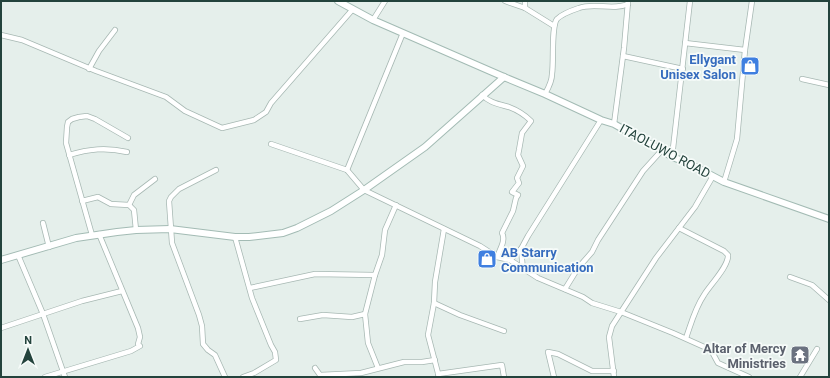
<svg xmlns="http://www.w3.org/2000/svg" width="830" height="378" font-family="Roboto,sans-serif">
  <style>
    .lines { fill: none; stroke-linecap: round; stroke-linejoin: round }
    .street-casing { stroke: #a7b8b3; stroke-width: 6 }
    .secondary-casing { stroke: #a3bbb4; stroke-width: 8 }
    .street { stroke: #fff; stroke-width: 4.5 }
    .secondary { stroke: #fff; stroke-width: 6 }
    .labels { text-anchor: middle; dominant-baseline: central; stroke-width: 3.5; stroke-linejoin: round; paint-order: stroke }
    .shop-label { font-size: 13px; font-weight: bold; fill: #366cbe; stroke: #f6fbf9; text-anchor: end }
    .street-label { font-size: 13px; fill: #23433c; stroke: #f6fbf9 }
    .worship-label { font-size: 13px; font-weight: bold; fill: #5b616d; stroke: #f6fbf9; text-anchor: end }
  </style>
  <rect width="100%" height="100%" fill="#e5efeb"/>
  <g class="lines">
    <defs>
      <g id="street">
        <polyline points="505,1 525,8 554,26"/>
        <polyline points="525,8 525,1"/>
        <polyline points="373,20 385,1"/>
        <polyline points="1,35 22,40 96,71 166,97 185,111 222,128 254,120 266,112 271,103 353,9"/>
        <polyline points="685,43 745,50"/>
        <polyline points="623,56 683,69"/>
        <polyline points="89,69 99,51 115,30"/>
        <polyline points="802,79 829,85"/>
        <path d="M545,94C549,87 552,81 552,74C554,62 551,26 557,19C562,14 573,10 579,8C595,2 613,11 628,4"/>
        <path d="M482,95C490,103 498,104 509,107C517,110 525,115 531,121L522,133L519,150L518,155L523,166L517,178L519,183L512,192L518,195L516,198L513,211L502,233C506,240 500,249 497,257"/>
        <polyline points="614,124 624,48 628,2"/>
        <polyline points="271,144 347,170 364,190 480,246 497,257 510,260 538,278 583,297 592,303 621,312 673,333 711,350 718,363 749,377"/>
        <path d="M69,155C89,149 106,147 127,152"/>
        <polyline points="672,157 690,1"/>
        <polyline points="216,170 179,189 171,197 169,201 172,243 199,315 202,326 203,344 208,350 215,355 225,377"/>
        <polyline points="347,170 403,33"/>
        <polyline points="724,182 737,139 745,50 752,1"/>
        <polyline points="82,201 98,197 111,204 129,205 134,210 136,230"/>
        <polyline points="129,205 134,195 155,179"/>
        <polyline points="43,223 49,247"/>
        <path d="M679,228L724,251L728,255C729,266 710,285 704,295C695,308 691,324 686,338"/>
        <polyline points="92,235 66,143 67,127 68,122 72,119 79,117 87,116 95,119 128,138"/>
        <polyline points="235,237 252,298 271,345 275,352 276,360 254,373 243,377"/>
        <polyline points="521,249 523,270"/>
        <polyline points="18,255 43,314 65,377"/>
        <polyline points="510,260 521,249 528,236 601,120"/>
        <polyline points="790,277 812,285 829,300"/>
        <polyline points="250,288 315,274 375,275"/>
        <polyline points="565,289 578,268 592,252 598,240 643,171 662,150"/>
        <polyline points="434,303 460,315 504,331"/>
        <polyline points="300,319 323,315 352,317 365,314"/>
        <polyline points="1,328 82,301 122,291"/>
        <polyline points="315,368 320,375 361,373 404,362 422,362 435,360"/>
        <polyline points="378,368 368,343 365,314 375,275 382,255 385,230 396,205"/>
        <polyline points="438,374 502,365 504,377"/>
        <polyline points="45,377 131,351 140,346 138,344 140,337 138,328 99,234"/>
        <polyline points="439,377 428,335 434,303 435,282 444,229"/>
        <polyline points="554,377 548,352 558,354 592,371 614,371"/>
        <polyline points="614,377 609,337 612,326 656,258 695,207 713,176"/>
        <polyline points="800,377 817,349"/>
      </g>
      <g id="secondary">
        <polyline points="338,1 373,20 504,77 545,94 601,120 614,124 648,143 662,150 672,157 686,162 724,182 829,219"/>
        <polyline points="1,260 76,238 117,232 136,230 170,229 235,237 249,237 283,233 297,228 331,211 364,190 425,147 504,77"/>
      </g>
    </defs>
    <use href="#street" class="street-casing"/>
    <use href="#secondary" class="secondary-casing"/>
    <use href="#street" class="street"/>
    <use href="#secondary" class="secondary"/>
  </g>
  <defs>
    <symbol id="shop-square" viewBox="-11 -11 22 22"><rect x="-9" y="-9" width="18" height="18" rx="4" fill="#3f7fe0" stroke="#f6fbf9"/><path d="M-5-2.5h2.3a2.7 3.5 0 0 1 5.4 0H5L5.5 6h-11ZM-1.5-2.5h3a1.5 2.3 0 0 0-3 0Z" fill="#fff"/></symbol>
    <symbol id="temple-square" viewBox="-11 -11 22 22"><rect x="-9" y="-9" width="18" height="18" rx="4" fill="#6b7280" stroke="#f6fbf9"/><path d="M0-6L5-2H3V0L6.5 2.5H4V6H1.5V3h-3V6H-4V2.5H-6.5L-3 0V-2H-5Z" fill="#fff"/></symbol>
  </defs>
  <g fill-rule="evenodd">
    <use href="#shop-square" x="739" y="55" width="22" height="22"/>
    <use href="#shop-square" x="476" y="248" width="22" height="22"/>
    <use href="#temple-square" x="789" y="344" width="22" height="22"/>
  </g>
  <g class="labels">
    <g class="shop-label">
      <text x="736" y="59">Ellygant<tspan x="736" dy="15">Unisex Salon</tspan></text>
      <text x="501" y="252" text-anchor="start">AB Starry<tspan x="501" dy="15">Communication</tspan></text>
    </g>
    <g class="street-label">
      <text transform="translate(665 151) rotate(28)">ITAOLUWO ROAD</text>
    </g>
    <g class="worship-label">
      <text x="786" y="348">Altar of Mercy<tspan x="786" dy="15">Ministries</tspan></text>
    </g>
  </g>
  <rect width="830" height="378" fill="none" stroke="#23433c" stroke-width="4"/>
  <g transform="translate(28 350)" stroke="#f6fbf9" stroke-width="3" paint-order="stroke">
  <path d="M0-3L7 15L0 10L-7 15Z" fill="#23433c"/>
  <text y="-6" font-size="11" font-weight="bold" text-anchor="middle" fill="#23433c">N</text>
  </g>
</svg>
